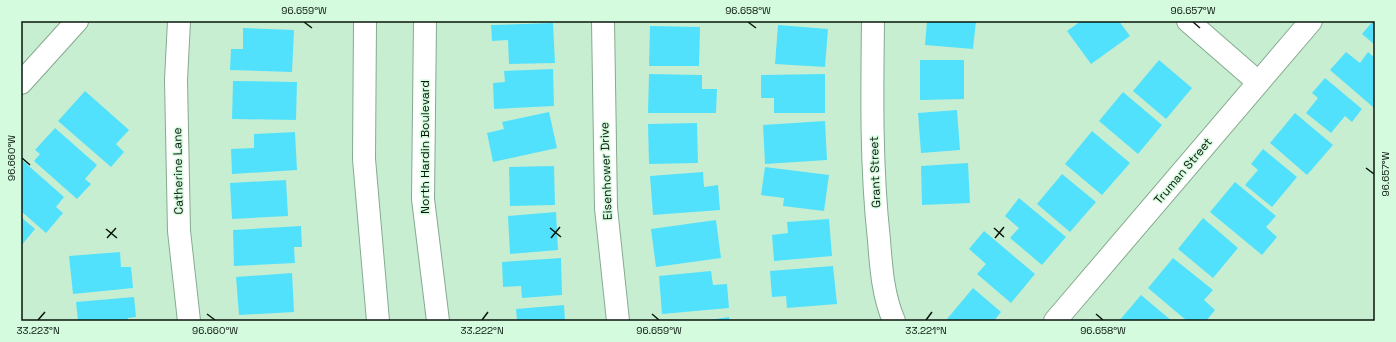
<svg xmlns="http://www.w3.org/2000/svg" width="1396" height="342" font-family="'Space Grotesk',sans-serif">
  <style>
    .building { fill: #52e1fc }
    .lines { fill: none; stroke-linecap: round; stroke-linejoin: round }
    .minor-casing { stroke: #86aa8f; stroke-width: 24 }
    .major-casing { stroke: #86aa8f; stroke-width: 24 }
    .minor { stroke: #fff; stroke-width: 22 }
    .major { stroke: #fff; stroke-width: 22 }
    .ticks { fill: none; stroke: #09160d; stroke-width: 1.5 }
    .labels { text-anchor: middle; dominant-baseline: central; stroke-width: 3; stroke-linejoin: round; paint-order: stroke }
    .street-label { font-size: 12px; fill: #09160d; stroke: #d5fbde }
    .neatline { fill: none; stroke: #09160d; stroke-width: 1.5 }
    .ticks-label { font-size: 10px; text-anchor: middle; fill: #09160d }
  </style>
  <rect width="100%" height="100%" fill="#c8eed1"/>
  <g class="building">
    <polygon points="927,21 976,21 973,49 925,45"/>
    <polygon points="1081,21 1119,21 1130,36 1091,64 1067,31"/>
    <polygon points="1373,21 1375,21 1375,45 1362,34"/>
    <polygon points="553,23 555,63 509,64 508,40 492,41 491,25"/>
    <polygon points="778,25 828,29 825,67 775,64"/>
    <polygon points="650,26 700,27 699,66 649,66"/>
    <polygon points="243,28 294,30 292,72 230,70 231,49 243,49"/>
    <polygon points="1346,52 1360,63 1368,52 1375,58 1375,104 1373,107 1330,70"/>
    <polygon points="920,60 964,60 964,99 920,100"/>
    <polygon points="1159,60 1192,88 1166,119 1133,91"/>
    <polygon points="553,69 554,106 494,109 493,83 505,82 504,71"/>
    <polygon points="649,74 702,75 702,89 717,89 716,113 648,113"/>
    <polygon points="825,74 825,113 774,113 774,98 761,98 761,75"/>
    <polygon points="1325,78 1362,109 1352,122 1345,116 1331,133 1306,113 1318,98 1312,93"/>
    <polygon points="233,81 297,82 296,120 232,119"/>
    <polygon points="85,91 129,130 116,144 124,152 111,167 58,121"/>
    <polygon points="1123,92 1162,125 1138,154 1099,121"/>
    <polygon points="957,110 960,150 921,153 918,113"/>
    <polygon points="549,112 557,148 493,162 487,133 504,129 502,122"/>
    <polygon points="1295,113 1333,145 1307,175 1270,143"/>
    <polygon points="825,121 827,160 765,164 763,125"/>
    <polygon points="697,123 698,163 649,164 648,124"/>
    <polygon points="55,128 97,165 85,179 91,184 77,199 34,161 40,154 35,150"/>
    <polygon points="1092,131 1130,163 1102,195 1065,164"/>
    <polygon points="295,132 297,170 232,174 231,149 254,148 254,134"/>
    <polygon points="1263,149 1297,177 1272,207 1245,185 1258,170 1251,164"/>
    <polygon points="22,160 64,197 56,207 63,213 46,233 21,211"/>
    <polygon points="968,163 970,203 922,205 921,166"/>
    <polygon points="554,166 555,205 510,206 509,167"/>
    <polygon points="765,167 829,175 824,211 783,206 784,198 761,195"/>
    <polygon points="703,172 704,187 718,185 720,210 653,215 650,176"/>
    <polygon points="1062,174 1096,202 1070,232 1037,204"/>
    <polygon points="286,180 288,216 232,219 230,183"/>
    <polygon points="1235,182 1276,216 1266,227 1277,237 1262,255 1210,212"/>
    <polygon points="1019,198 1066,237 1042,265 1010,238 1019,228 1005,216"/>
    <polygon points="556,212 558,250 510,254 508,216"/>
    <polygon points="21,217 35,229 21,246"/>
    <polygon points="1203,218 1238,248 1213,278 1178,249"/>
    <polygon points="829,219 832,256 774,261 772,235 788,233 787,222"/>
    <polygon points="716,220 721,258 656,267 651,229"/>
    <polygon points="301,226 302,247 294,247 295,263 234,266 233,230"/>
    <polygon points="984,231 1035,274 1011,303 977,274 986,264 969,249"/>
    <polygon points="120,252 121,267 131,267 133,288 73,294 69,256"/>
    <polygon points="561,258 562,295 522,298 521,286 503,287 502,262"/>
    <polygon points="1173,258 1213,290 1204,300 1215,310 1206,321 1187,321 1148,288"/>
    <polygon points="833,266 837,304 787,308 786,296 772,297 770,271"/>
    <polygon points="711,271 713,285 727,284 729,308 662,314 659,276"/>
    <polygon points="292,273 294,312 239,315 236,277"/>
    <polygon points="973,288 1001,312 994,321 950,321 947,319"/>
    <polygon points="1141,295 1172,321 1119,321"/>
    <polygon points="134,297 136,317 128,318 128,321 78,321 76,302"/>
    <polygon points="564,305 565,321 517,321 516,309"/>
    <polygon points="729,317 730,321 709,321 709,320"/>
  </g>
  <g class="lines">
    <defs>
      <g id="minor">
        <polyline points="179,21 176,80 179,231 189,321"/>
        <polyline points="603,21 606,208 618,321"/>
        <path d="M873,21C872,94 871,168 879,240C881,267 883,296 894,321"/>
        <polyline points="1188,21 1258,82"/>
        <polyline points="21,83 77,21"/>
        <polyline points="1055,321 1311,21"/>
      </g>
      <g id="major">
        <polyline points="365,21 364,159 378,321"/>
        <polyline points="425,21 423,199 438,321"/>
      </g>
    </defs>
    <use href="#minor" class="minor-casing"/>
    <use href="#major" class="major-casing"/>
    <use href="#minor" class="minor"/>
    <use href="#major" class="major"/>
  </g>
  <path class="ticks" d="M304,22L312,28M748,22L756,28M1193,22L1200,28M22,158L30,165M1366,168L1374,174M550,228L561,237M994,228L1004,237M106,229L117,238M107,238L116,228M551,238L560,227M995,238L1004,227M207,314L215,320M652,314L659,320M1096,314L1103,320M38,320L45,312M482,320L488,312M926,320L932,312"/>
  <g class="labels">
    <g class="street-label">
      <text transform="translate(425 147) rotate(-90)">North Hardin Boulevard</text>
      <text transform="translate(178 171) rotate(-91)">Catherine Lane</text>
      <text transform="translate(606 171) rotate(-92)">Eisenhower Drive</text>
      <text transform="translate(1183 171) rotate(-50)">Truman Street</text>
      <text transform="translate(875 172) rotate(-92)">Grant Street</text>
    </g>
  </g>
  <rect width="1396" height="342" fill="none" stroke="#d5fbde" stroke-width="44"/>
  <rect x="22" y="22" width="1352" height="298" class="neatline"/>
  <g class="ticks-label">
    <text x="304" y="14">96.659°W</text>
    <text x="748" y="14">96.658°W</text>
    <text x="1193" y="14">96.657°W</text>
    <text transform="translate(11 158) rotate(-90)" y="4">96.660°W</text>
    <text transform="translate(1385 174) rotate(-90)" y="4">96.657°W</text>
    <text x="38" y="334">33.223°N</text>
    <text x="215" y="334">96.660°W</text>
    <text x="482" y="334">33.222°N</text>
    <text x="659" y="334">96.659°W</text>
    <text x="926" y="334">33.221°N</text>
    <text x="1103" y="334">96.658°W</text>
  </g>
</svg>
